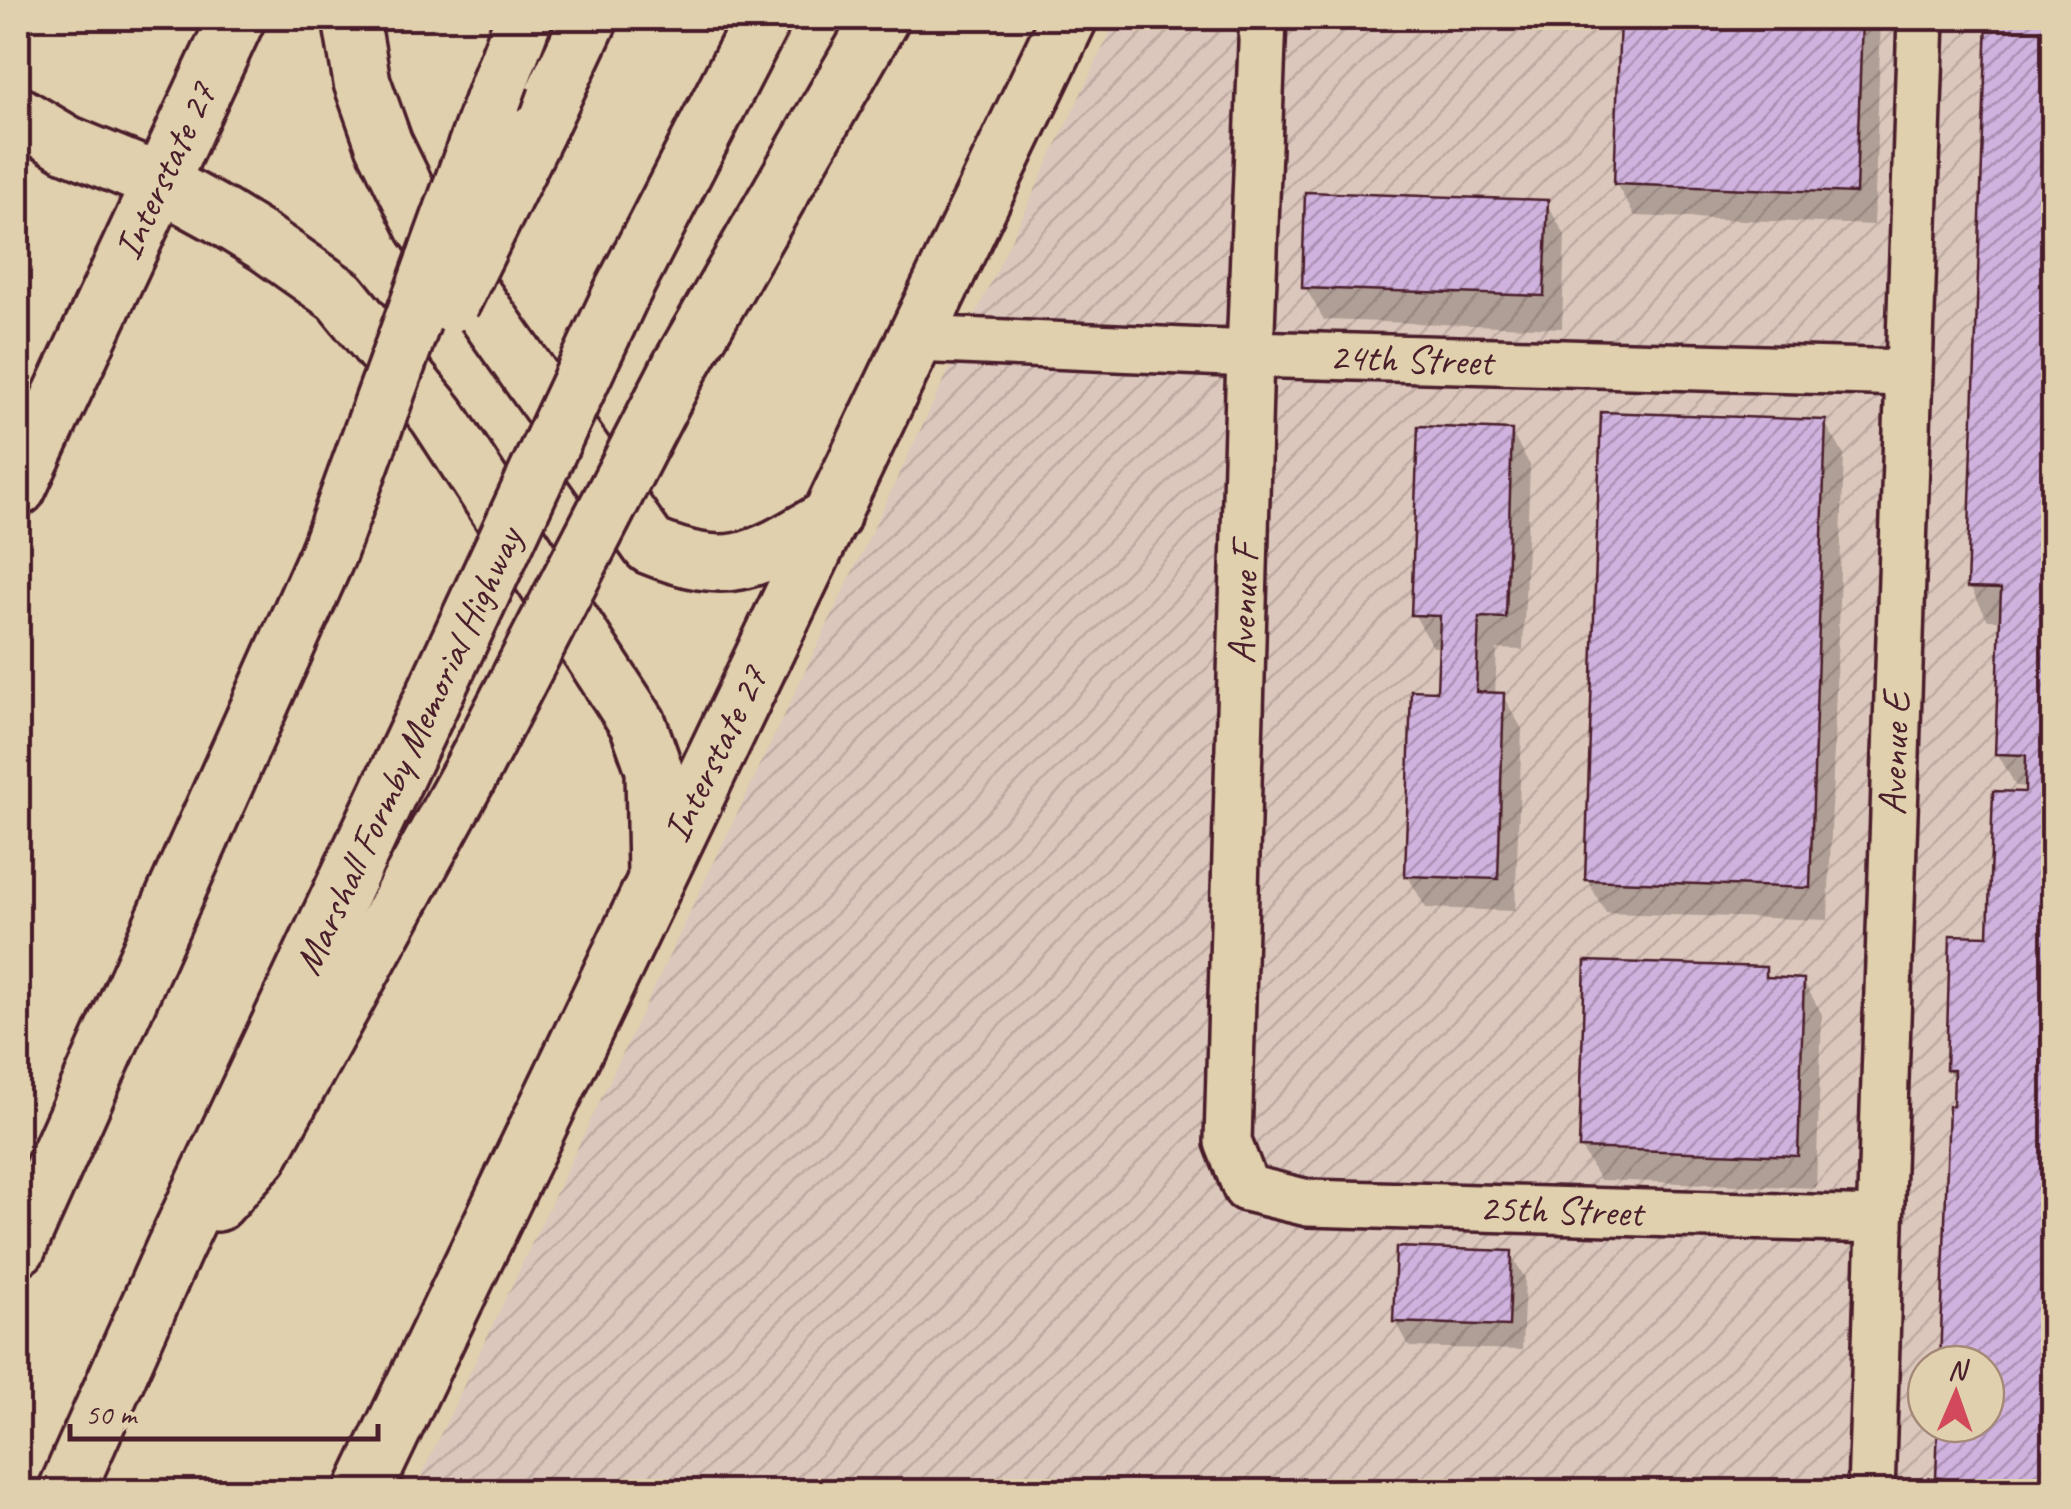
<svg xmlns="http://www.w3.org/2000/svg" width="2071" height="1509" font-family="Caveat,sans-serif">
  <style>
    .industrial { fill: url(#industrial-furrows); fill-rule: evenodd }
    .shadow { fill: #0003 }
    .building { fill: url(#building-hatch); stroke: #4a1f2b; stroke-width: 2.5 }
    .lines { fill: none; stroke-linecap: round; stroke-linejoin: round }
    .minor-casing { stroke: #4a1f2b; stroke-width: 52 }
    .tertiary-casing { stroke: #4a1f2b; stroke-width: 62 }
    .secondary-casing { stroke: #4a1f2b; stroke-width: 62 }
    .motorway-casing { stroke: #4a1f2b; stroke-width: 62 }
    .minor { stroke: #e1d0ad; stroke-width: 45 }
    .tertiary { stroke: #e1d0ad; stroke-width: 55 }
    .secondary { stroke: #e1d0ad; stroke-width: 55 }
    .motorway { stroke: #e1d0ad; stroke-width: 55 }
    .motorway-bridge-casing { stroke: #4a1f2b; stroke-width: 62; stroke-linecap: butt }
    .motorway-bridge { stroke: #e1d0ad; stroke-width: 55 }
    .labels { text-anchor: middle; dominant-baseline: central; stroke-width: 9; stroke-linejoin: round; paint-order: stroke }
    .street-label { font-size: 40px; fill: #4a1f2b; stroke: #e1d0ad }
  </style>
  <defs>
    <pattern id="industrial-furrows" width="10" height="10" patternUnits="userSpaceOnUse" patternTransform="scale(2.5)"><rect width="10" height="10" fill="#dcc7bc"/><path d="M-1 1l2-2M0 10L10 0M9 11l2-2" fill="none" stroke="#beaaa2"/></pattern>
    <pattern id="building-hatch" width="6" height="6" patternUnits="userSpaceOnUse" patternTransform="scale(2.5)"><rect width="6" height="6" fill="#d0b2de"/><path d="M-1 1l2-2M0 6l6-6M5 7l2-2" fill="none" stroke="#ab90b4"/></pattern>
  </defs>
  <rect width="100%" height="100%" fill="#e1d0ad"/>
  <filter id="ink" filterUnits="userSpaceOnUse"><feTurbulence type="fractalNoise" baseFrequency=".01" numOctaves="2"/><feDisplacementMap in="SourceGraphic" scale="20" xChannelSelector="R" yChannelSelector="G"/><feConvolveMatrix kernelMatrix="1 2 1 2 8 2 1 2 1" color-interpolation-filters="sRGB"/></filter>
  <g filter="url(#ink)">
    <path class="industrial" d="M1117,18H2053V1491L413,1492ZM1926,1364H1986V1424H1926Z"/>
    <g class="shadow">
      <polygon points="1622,18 1881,18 1874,225 1635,216 1616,184"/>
      <polygon points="1989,18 2054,18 2054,1492 1943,1486 1938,1477 1940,1424 1986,1424 1986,1364 1942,1364 1956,1083 1948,1069 1991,939 2027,787 2016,786 1997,753 2002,620 1988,620 1970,587"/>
      <polygon points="1546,203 1565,235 1562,328 1324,320 1305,287"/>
      <polygon points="1825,423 1844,455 1828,920 1606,913 1587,880"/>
      <polygon points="1511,432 1530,465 1523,650 1497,649 1495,696 1503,696 1522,729 1515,911 1426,908 1407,875 1440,694 1441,647 1433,647 1414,614"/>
      <polygon points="1765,970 1771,980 1803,981 1822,1014 1816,1188 1600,1180 1581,1148"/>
      <polygon points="1510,1253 1525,1278 1522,1350 1410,1347 1396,1322"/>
    </g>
    <g class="building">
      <polygon points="1620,18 1862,18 1856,193 1614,184"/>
      <polygon points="1987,18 2054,18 2054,1492 1941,1492 1941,1478 1936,1478 1938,1424 1986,1424 1986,1364 1940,1364 1949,1106 1953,1106 1954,1070 1946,1070 1950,935 1988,936 1993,791 2025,792 2026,755 1995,754 2001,589 1967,588"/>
      <polygon points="1305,192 1548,200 1544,296 1302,288"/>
      <polygon points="1601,412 1826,420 1810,888 1585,880"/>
      <polygon points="1418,426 1512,430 1506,618 1479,617 1476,692 1504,693 1498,879 1405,876 1411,690 1437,691 1440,616 1411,615"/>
      <polygon points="1585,961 1766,967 1766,977 1804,979 1798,1156 1579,1148"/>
      <polygon points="1396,1247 1512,1251 1509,1326 1393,1322"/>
    </g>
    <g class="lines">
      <defs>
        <g id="minor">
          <polyline points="1263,18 1250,354 1228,1142 1246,1188 1308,1203 1879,1220"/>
          <polyline points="916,339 1250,354 1907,373"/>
          <polyline points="1871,1492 1921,18"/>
        </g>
        <polyline id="tertiary" points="18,115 67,144 159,182 221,216 265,243 340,296 437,415 638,724 654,769 656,875"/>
        <g id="secondary">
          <path d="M351,18L362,82L384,144L424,226L650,546C734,580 758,559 832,516"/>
          <polyline points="18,488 237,18"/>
          <polyline points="363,1492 1069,18"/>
        </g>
        <g id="motorway">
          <polyline points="501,78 524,18"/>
          <polyline points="536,132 590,18"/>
          <polyline points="622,292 763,18"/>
          <polyline points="680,367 881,18"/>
          <polyline points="217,1203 260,1155 472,770"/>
          <polyline points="18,1247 328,553"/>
          <polyline points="66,1492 174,1249 423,719"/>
        </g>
      </defs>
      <use href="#minor" class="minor-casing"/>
      <use href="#tertiary" class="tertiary-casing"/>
      <use href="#secondary" class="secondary-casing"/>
      <use href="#motorway" class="motorway-casing"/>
      <use href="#minor" class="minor"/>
      <use href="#tertiary" class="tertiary"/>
      <use href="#secondary" class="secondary"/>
      <use href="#motorway" class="motorway"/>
      <defs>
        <g id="motorway-bridge">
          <polyline points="451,304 536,132"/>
          <polyline points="328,553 501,78"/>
          <polyline points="423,719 622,292"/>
          <polyline points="472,770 680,367"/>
        </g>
      </defs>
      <use href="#motorway-bridge" class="motorway-bridge-casing"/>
      <use href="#motorway-bridge" class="motorway-bridge"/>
    </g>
  </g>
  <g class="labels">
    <g class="street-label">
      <text transform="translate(165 171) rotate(-65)">Interstate 27</text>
      <text transform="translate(1411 359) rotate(2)">24th Street</text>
      <text transform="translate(1243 604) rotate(-88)">Avenue F</text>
      <text transform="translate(408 751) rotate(-65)">Marshall Formby Memorial Highway</text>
      <text transform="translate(715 754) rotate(-64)">Interstate 27</text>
      <text transform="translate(1894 754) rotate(-88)">Avenue E</text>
      <text transform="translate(1561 1210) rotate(2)">25th Street</text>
    </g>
  </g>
  <rect width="2071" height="1509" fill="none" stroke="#e1d0ad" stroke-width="60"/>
  <rect x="30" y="30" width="2011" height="1449" fill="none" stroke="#4a1f2b" stroke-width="4" filter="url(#ink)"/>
  <g transform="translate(1956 1394) rotate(2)"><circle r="48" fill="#e1d0ad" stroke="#a58979" stroke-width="2.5"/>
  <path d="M0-8L18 38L0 25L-18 38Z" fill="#d1495b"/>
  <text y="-15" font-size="28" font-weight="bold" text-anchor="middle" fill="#4a1f2b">N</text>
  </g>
  <path d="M70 1424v15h308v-15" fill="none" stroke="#4a1f2b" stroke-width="5"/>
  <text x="85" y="1424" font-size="30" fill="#4a1f2b" stroke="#e1d0ad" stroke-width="8" paint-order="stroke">50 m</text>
</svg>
